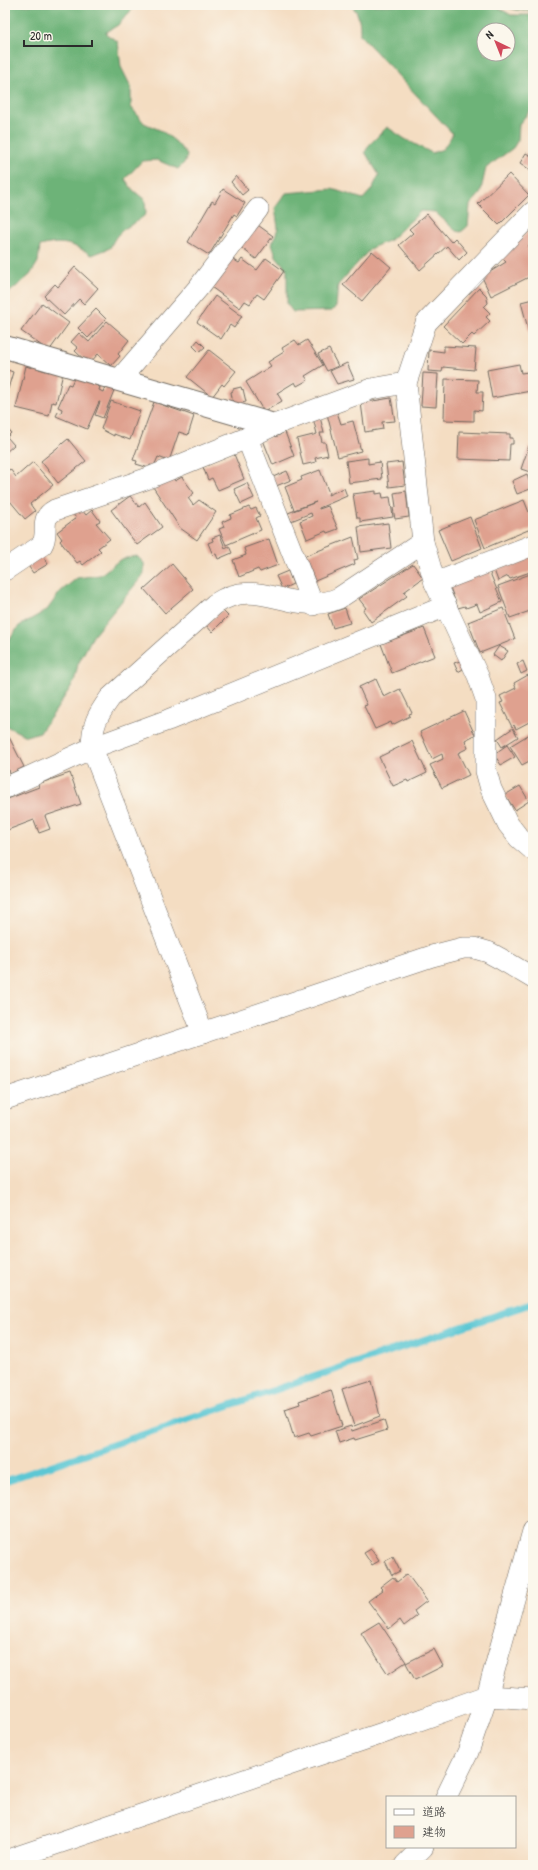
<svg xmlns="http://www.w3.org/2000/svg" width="538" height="1870" font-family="'Patrick Hand','Klee One',sans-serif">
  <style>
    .forest { fill: #6db378; stroke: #4c6f52; fill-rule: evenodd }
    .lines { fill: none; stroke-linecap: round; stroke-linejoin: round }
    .stream { stroke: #5bc7d4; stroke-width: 7 }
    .building { fill: #dfa18f }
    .minor-casing { stroke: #716960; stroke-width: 22 }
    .tertiary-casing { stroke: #716960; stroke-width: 24 }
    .minor { stroke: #fff; stroke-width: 21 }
    .tertiary { stroke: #fff; stroke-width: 22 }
  </style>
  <rect width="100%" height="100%" fill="#fbf7ec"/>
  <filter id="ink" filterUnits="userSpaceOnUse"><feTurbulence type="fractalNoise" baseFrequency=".025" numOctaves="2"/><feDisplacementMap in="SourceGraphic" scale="8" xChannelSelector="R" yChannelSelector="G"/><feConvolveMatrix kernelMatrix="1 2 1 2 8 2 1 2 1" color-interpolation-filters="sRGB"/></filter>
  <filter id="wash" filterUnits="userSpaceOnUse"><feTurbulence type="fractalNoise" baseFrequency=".012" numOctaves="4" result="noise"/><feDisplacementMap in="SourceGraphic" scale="16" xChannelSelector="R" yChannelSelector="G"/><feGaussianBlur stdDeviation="0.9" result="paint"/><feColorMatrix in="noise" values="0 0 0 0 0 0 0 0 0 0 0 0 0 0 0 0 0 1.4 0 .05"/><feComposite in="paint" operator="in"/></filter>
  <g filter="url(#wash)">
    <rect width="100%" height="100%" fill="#f4ddc2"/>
    <g class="forest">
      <path d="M5,5H136L118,25L105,33L118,42L121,67L131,87V107L144,123L162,131L176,142L187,155L185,162L178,169L157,160L142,161L125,179L133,190L145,200L146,214C130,229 120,225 110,248L92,255C73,244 63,240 40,246L38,262L30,275L5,296Z"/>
      <path d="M351,5H494L511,15H533V107L519,124L518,140L513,148L486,168L480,194L470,205L468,226L461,232L456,231L435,212L421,211L390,240L371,248L338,285L336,306L332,311L293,312L287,304V270L276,256L272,244L278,228L275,208L286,193L332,189L363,199L372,189L379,175L365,152L370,144L387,127L405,139L432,153L443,149L453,134L360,35C360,23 360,14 351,5ZM484,30H508V54H484Z"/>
      <path d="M502,5H533V10C522,13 513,9 502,5Z"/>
      <polygon points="137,556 144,563 144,574 93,636 78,664 74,682 54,713 40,732 26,736 8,727 5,728 5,645 19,626 47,610 60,592 77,578 100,575 121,559"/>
    </g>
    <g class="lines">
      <polyline class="stream" points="5,1481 533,1303"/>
    </g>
    <g id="blocks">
      <g class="building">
        <polygon points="526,153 533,157 533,172 520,163"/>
        <polygon points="509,174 529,195 499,225 478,204"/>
        <polygon points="236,176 248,190 242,195 231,182"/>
        <polygon points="223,189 245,203 237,216 234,214 209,255 188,242 212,201 215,203"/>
        <polygon points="427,214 451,242 455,238 467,252 459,260 447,246 420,270 399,245 413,233 409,229"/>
        <polygon points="255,223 273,236 256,259 239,246"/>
        <polygon points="529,231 533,235 533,241 528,246 533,245 533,275 491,296 482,277 506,262 502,258"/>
        <polygon points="372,251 391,267 362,301 343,285"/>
        <polygon points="231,258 239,263 242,259 257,270 266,258 284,271 264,299 257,294 250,304 245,301 240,308 211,287"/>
        <polygon points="75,267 98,288 84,304 79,299 64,315 44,296 55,284 58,287"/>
        <polygon points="479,288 486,295 488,303 484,307 490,313 486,317 490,321 474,336 472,334 462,344 443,326"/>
        <polygon points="215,296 242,316 234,328 230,325 221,339 197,322"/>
        <polygon points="533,299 533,339 531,340 521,302"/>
        <polygon points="42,303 69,323 49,351 21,331"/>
        <polygon points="96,309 106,319 88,338 78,328"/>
        <polygon points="107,321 129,340 118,354 120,356 111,366 98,354 89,364 75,351 78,348 71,342 79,333 89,342"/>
        <polygon points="198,340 205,347 199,352 193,346"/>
        <polygon points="295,340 299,345 307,340 323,365 305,376 308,380 297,386 295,382 277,393 282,401 264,412 246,382 271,366 268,362 284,352 282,348"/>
        <polygon points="444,346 476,348 474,370 443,367 442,372 428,371 429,350 444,352"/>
        <polygon points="329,349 338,366 327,371 318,354"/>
        <polygon points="209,350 236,371 224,386 222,384 212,397 187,377"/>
        <polygon points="347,363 354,379 337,384 330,371"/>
        <polygon points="32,364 39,365 39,369 49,372 50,369 63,373 56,403 52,402 49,416 16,408 26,366 32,368"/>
        <polygon points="519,364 521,373 528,372 531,391 492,398 487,370"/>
        <polygon points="5,369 13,372 8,389 5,388"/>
        <polygon points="423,373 438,374 436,407 421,406"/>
        <polygon points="75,376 100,387 99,390 103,392 106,384 115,388 103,418 95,415 100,402 99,402 87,429 56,416 58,412 61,413 62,409 58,407 68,384 71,385"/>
        <polygon points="445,379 478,380 477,392 483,392 482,411 474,410 474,421 444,420"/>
        <polygon points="241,387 242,390 243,389 246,402 233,404 231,392 233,391 233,389"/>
        <polygon points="391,398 395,421 382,422 383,429 365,432 361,403"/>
        <polygon points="111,401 140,411 130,440 114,434 114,436 101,429"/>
        <polygon points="154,402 194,416 188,435 179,432 169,461 158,457 154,466 150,465 149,468 136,464 137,461 133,460"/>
        <polygon points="337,412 341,424 353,421 361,451 338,457 327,414"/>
        <polygon points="320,417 324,433 320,433 322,442 325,442 328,455 315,458 316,462 303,465 297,439 317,434 313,418"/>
        <polygon points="5,426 11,433 7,437 14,445 5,453"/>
        <polygon points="285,432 294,456 273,465 263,440"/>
        <polygon points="459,432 510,434 510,438 513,438 513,444 510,444 509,461 458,459"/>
        <polygon points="68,439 86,461 58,483 41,461"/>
        <polygon points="529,446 533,448 533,473 521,469"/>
        <polygon points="234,454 244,479 218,490 212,478 208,480 203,467"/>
        <polygon points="368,458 368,464 380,462 382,479 349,483 346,461"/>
        <polygon points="33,462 53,485 30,504 35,511 25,519 5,495 5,473 10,469 16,477"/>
        <polygon points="402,462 405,485 389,487 386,464"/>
        <polygon points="320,470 329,493 328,495 344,488 347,496 319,508 319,509 328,506 338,529 327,533 326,531 307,539 300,521 312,516 311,513 291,521 288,513 316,502 294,510 285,487 302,480 301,477"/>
        <polygon points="287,471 291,480 276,486 273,477"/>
        <polygon points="527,474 529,481 533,479 533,488 517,494 512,481"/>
        <polygon points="173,477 175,481 182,477 194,493 188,498 193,505 199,500 216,512 197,540 180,528 153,487"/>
        <polygon points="247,483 254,498 241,504 234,489"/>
        <polygon points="376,491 376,494 382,493 383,498 390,497 393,517 360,522 360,518 357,518 353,494"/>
        <polygon points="406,491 409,517 395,519 393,508 396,507 394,493"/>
        <polygon points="130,496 139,507 145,502 162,527 137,545 111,510"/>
        <polygon points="524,500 533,522 533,528 485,548 474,520"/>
        <polygon points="249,507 251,510 256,508 260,516 256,518 261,530 226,545 219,529 224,527 222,522 231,518 230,515"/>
        <polygon points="82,510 86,515 92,510 100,521 96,523 110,539 98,548 101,551 83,565 80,561 77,563 60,541 62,539 57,532 76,518 72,513"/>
        <polygon points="470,517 482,548 451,561 438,530"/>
        <polygon points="388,523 391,548 361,552 358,527"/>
        <polygon points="220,535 225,548 229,546 232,553 218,559 216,554 213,555 208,543 213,541 212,538"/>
        <polygon points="353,537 358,559 354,560 355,564 315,581 305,556"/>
        <polygon points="269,539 278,565 260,572 258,569 239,577 233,560 246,555 244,548"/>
        <polygon points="533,553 533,571 510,579 508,576 498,581 494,570"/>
        <polygon points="42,555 48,564 33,573 27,564"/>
        <polygon points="172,564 193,589 165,613 144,589"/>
        <polygon points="413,564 423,578 404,592 407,596 371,622 363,610 366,608 359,599"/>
        <polygon points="488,568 502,602 480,612 477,604 466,608 465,606 458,608 449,585"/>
        <polygon points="288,571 293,584 282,589 276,576"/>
        <polygon points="533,573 533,610 510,618 498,586"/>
        <polygon points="345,608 350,623 333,628 328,614"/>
        <polygon points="503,608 515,639 480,653 468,622"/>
        <polygon points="222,610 228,616 212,632 206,625"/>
        <polygon points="424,628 435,656 392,673 381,644"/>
        <polygon points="499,646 508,651 501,661 493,655"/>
        <polygon points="460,661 463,669 458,672 454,663"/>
        <polygon points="523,661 527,671 521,674 517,664"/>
        <polygon points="528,675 533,685 533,720 516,729 514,725 512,727 500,703 503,702 500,696 516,688 514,683"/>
        <polygon points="376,679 384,697 400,689 412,713 409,714 410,716 392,725 391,722 375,729 364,706 367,705 359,687"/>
        <polygon points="464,711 475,735 465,740 468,748 458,753 469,775 442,788 430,765 443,759 442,754 432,759 420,732"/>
        <polygon points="513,728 518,737 502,747 497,739"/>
        <polygon points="533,732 533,759 522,765 510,746"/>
        <polygon points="9,737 24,767 10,774 9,770 5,772 5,739"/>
        <polygon points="412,741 427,773 408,782 407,780 393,786 379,757"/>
        <polygon points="507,745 515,757 501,765 494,754"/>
        <polygon points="70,773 81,804 45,816 50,829 39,833 34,820 5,831 5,800 39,787 38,784"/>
        <polygon points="520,786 529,801 515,810 505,795"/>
        <polygon points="371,1380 380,1416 354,1426 342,1389"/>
        <polygon points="331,1390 342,1426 311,1436 309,1433 294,1438 285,1409 300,1404 299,1401"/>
        <polygon points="384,1420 387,1430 355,1440 354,1438 339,1443 335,1431 351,1426 352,1431"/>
        <polygon points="371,1549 379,1561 372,1565 364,1553"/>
        <polygon points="393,1557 400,1571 392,1575 385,1561"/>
        <polygon points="407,1574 427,1601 414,1611 417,1616 404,1626 400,1620 389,1629 368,1601 383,1590 380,1587 393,1577 397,1582"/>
        <polygon points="379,1622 406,1662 388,1674 361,1633"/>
        <polygon points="434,1649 443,1666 415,1680 406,1663"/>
      </g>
    </g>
  </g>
  <g filter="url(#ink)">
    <use href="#blocks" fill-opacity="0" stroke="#716960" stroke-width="1"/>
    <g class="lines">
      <defs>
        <g id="minor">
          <polyline points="533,212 426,323 406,383 423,542 435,583 478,676 486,699 486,771 491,789 508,824 519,838 533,850"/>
          <polyline points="119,380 199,287 258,209"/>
          <path d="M5,570L42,545C50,532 38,519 55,510L146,479L247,438"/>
          <polyline points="435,583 533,545"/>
          <polyline points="313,605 247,438 274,425 371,389 406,383"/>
          <polyline points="5,788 92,748 168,720 446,606"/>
          <path d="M203,1033L92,748C92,725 97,716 110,698L215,604C259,574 293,618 339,598L423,542"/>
          <polyline points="5,1099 432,956 463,948 474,948 488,952 501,959 533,978"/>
          <polyline points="446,1797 468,1752 487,1696 533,1531"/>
          <polyline points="5,1861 383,1733 487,1696 533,1699"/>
          <polyline points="405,1865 423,1847"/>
        </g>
        <polyline id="tertiary" points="5,347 274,425"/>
      </defs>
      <use href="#minor" class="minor-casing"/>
      <use href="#tertiary" class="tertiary-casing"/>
      <use href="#minor" class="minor"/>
      <use href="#tertiary" class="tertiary"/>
    </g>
  </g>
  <rect width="538" height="1870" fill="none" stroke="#fbf7ec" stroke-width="20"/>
  <rect x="386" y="1796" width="130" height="52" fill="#fbf7ec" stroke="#a8a59f"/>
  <rect x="394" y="1809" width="20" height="6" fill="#ffffff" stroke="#a8a59f"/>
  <text x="422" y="1816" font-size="12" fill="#2b2b2b">道路</text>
  <rect x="394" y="1826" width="20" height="12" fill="#dfa18f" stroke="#a8a59f"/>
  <text x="422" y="1836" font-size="12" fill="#2b2b2b">建物</text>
  <g transform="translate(496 42) rotate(317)"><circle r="19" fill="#fbf7ec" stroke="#a8a59f"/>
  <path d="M0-3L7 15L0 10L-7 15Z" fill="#d1495b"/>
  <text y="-6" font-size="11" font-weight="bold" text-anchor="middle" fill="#2b2b2b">N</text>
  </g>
  <path d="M24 40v6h68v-6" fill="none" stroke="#2b2b2b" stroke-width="2"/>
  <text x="30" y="40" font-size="12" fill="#2b2b2b" stroke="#fbf7ec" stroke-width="3" paint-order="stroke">20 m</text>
</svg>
